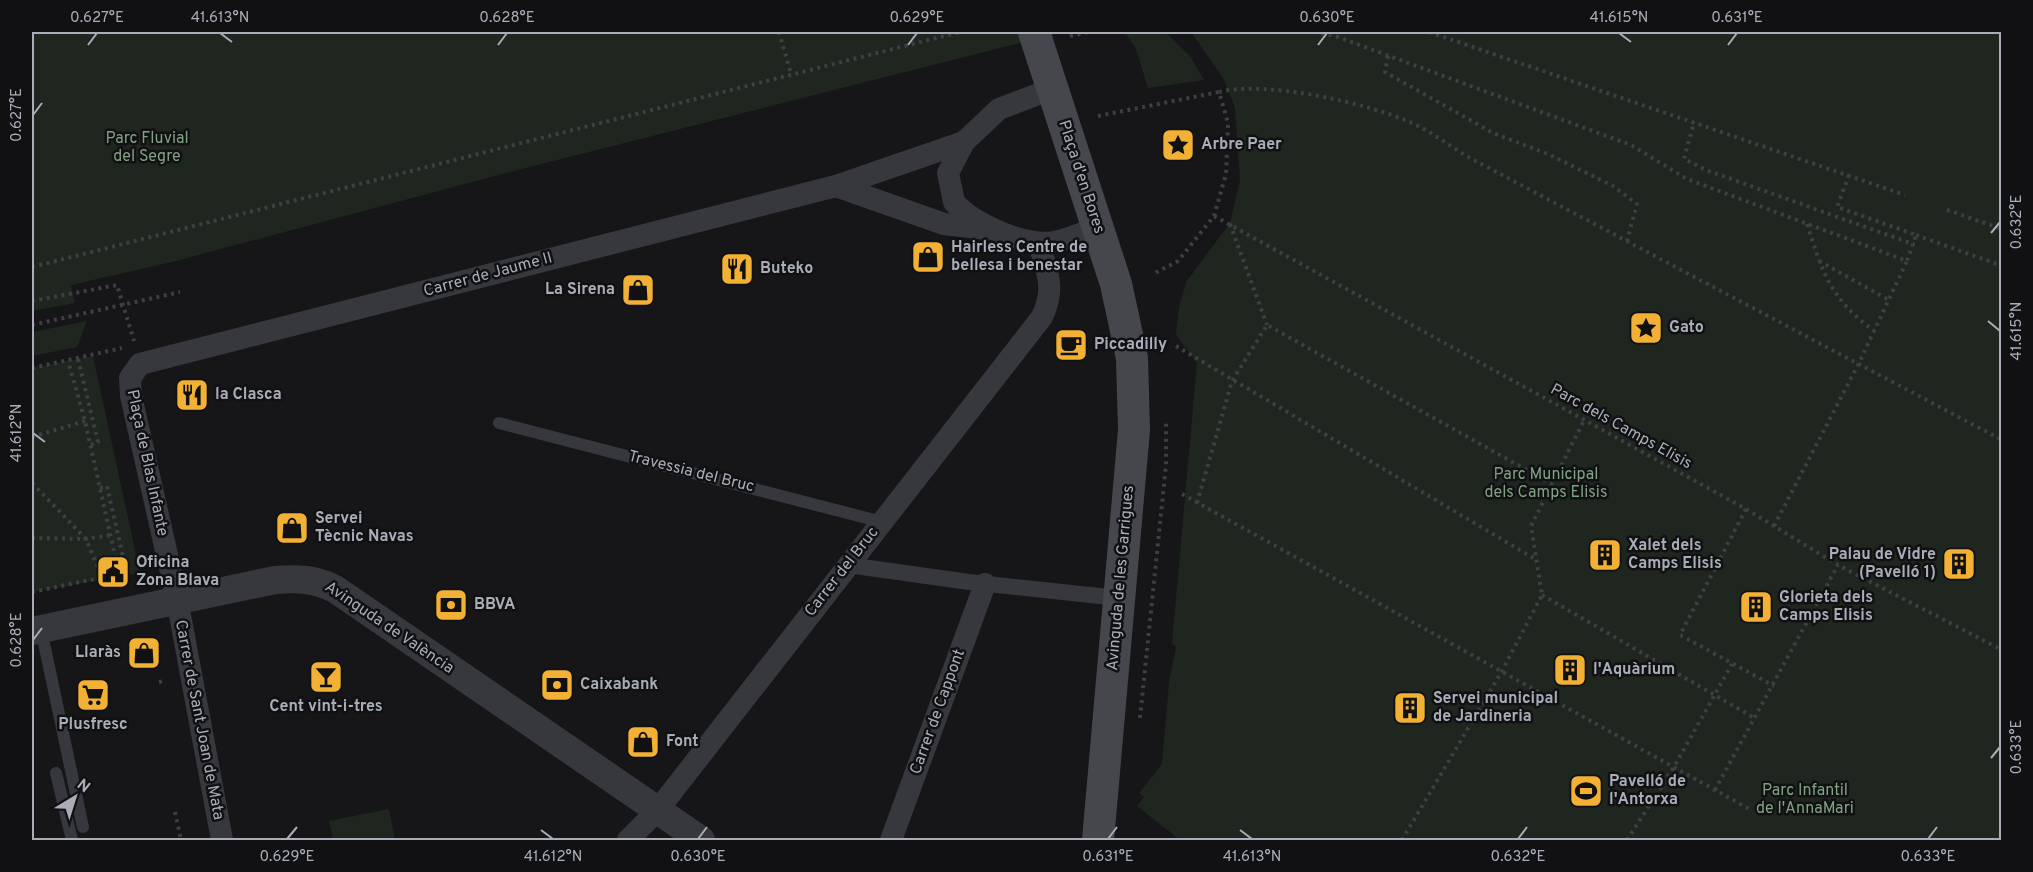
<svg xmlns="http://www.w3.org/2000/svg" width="2033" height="872" font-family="Overpass,sans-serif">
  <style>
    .green { fill: #1e261f }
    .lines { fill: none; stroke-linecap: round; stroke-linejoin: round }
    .path { stroke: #3d3f44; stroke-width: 4; stroke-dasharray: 3 4.5; stroke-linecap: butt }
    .service { stroke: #37383d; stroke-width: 12 }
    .pedestrian { stroke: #37383d; stroke-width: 16 }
    .minor { stroke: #37383d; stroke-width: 22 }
    .tertiary { stroke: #37383d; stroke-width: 28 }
    .secondary { stroke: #45474d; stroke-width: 32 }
    .ticks { fill: none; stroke: #a8adb8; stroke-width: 2 }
    .labels { text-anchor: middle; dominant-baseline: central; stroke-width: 5; stroke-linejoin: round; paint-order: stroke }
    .park-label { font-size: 16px; fill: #7fa381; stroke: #111113 }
    .poi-label { font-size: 16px; font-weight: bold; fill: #a8adb8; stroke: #111113; text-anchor: start }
    .street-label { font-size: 16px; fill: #a8adb8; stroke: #111113 }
    .neatline { fill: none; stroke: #a8adb8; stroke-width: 2 }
    .ticks-label { font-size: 15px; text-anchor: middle; fill: #a8adb8 }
  </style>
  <rect width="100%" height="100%" fill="#161618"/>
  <g class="green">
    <polygon points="32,32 1063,32 506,173 172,262 71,285 75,303 32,311"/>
    <polygon points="1125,32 1165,32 1190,56 1204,80 1148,88 1136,49"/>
    <polygon points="1191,32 2001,32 2001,840 1180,840 1137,806 1144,797 1139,793 1162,764 1169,682 1176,647 1172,643 1197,363 1176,335 1179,307 1186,282 1230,223 1240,180 1235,107 1223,78"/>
    <polygon points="87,321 77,347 32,356 32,332"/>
    <polygon points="93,356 140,573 32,592 32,368"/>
    <polygon points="389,809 395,840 333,840 329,821"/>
  </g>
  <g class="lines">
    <g class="path">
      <polyline points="779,32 791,74"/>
      <polyline points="1314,32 1335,36 1631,145 1687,179 1907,261 1913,244 1706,170 1684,159 1694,122"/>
      <polyline points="1429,32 1905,195"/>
      <polyline points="1070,36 1089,32"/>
      <polyline points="1388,56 1385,72 1493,133 1548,154 1613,186 1637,204 1627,241"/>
      <path d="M1219,92C1266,80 1367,103 1412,123C1432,132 1451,147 1470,158L2002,440"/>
      <polyline points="1098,116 1219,92 1228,123 1226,174 1214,216 1178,261 1153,274"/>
      <polyline points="1849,175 1837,207 1916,235 1913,244"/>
      <polyline points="1947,210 2002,229"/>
      <polyline points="1214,216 1746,509 1838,565 2002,650"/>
      <polyline points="1230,224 1267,325"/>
      <path d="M1807,224C1823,274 1830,298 1874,331"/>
      <polyline points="1916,235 2002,266"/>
      <polyline points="1819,261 1889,300"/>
      <polyline points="32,267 960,32"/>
      <polyline points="32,301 117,285 134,341"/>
      <polyline points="32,325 180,292"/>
      <polyline points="1176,346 1535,559"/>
      <polyline points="78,359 98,442 90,445"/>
      <polyline points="32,368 122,348"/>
      <polyline points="32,437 85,421"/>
      <polyline points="32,483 86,539 102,577"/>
      <polyline points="100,488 107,486 124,561 112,566 118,587"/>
      <polyline points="1182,494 1751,810"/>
      <polyline points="1197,503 1232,381 1267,325 1552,484"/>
      <polyline points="1746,509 1680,635 1774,686"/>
      <polyline points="1774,526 1859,363 1907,261"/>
      <polyline points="32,538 86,539 111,535"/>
      <polyline points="32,592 119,574 85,421 68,361"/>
      <polyline points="1542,595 1756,719"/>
      <polyline points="159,682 164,681"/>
      <polyline points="1140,718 1166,465 1166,423"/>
      <polyline points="1715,790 1838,565"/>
      <polyline points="175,812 181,840"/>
      <polyline points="1402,840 1502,671 1542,595 1531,526 1584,420"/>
      <polyline points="1627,840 1674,767 1732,664"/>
    </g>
    <g class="service">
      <polyline points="499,423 882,522"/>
      <polyline points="41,629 83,827"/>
      <polyline points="56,773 72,840"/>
    </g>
    <polyline class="pedestrian" points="848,565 969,582 1118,598"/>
    <g class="minor">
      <path d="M1052,89L999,109L964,142L948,173L954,202C973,224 1025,247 1054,242C1068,240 1084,232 1098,227"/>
      <polyline points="836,186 944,224 987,229"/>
      <polyline points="222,840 177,599 131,396 130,378 140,364 836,186 964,142"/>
      <path d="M628,840L657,811L1042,317C1056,287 1047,273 1039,243"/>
      <polyline points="891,840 985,584"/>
    </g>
    <path class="tertiary" d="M32,631L275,580C298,578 315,579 335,589L701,840"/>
    <polyline class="secondary" points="1034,32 1116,284 1132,358 1134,430 1098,840"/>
  </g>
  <path class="ticks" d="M220,33L232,42M1619,33L1631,42M88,45L97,33M498,45L507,33M908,45L917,33M1318,45L1327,33M1728,45L1737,33M33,115L42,103M1991,233L2000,222M1988,321L2000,331M33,433L45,442M33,640L42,628M1991,758L2000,747M541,830L553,839M1240,830L1252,839M287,839L297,827M698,839L707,827M1108,839L1117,827M1518,839L1527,827M1928,839L1937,827"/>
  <defs>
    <symbol id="sight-square" viewBox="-11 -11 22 22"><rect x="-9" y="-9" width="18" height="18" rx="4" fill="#f2b134" stroke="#111113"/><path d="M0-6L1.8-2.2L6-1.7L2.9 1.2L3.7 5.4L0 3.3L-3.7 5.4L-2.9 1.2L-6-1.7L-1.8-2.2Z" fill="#111"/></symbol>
    <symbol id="shop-square" viewBox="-11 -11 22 22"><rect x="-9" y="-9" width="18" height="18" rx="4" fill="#f2b134" stroke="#111113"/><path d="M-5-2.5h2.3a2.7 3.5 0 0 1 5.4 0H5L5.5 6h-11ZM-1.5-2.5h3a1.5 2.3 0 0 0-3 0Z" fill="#111"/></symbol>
    <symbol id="restaurant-square" viewBox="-11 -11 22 22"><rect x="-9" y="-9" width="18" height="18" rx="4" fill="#f2b134" stroke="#111113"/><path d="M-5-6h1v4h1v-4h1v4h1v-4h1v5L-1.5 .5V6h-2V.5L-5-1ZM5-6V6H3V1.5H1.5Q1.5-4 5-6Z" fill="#111"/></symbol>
    <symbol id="cafe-square" viewBox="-11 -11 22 22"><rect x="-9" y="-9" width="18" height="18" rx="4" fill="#f2b134" stroke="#111113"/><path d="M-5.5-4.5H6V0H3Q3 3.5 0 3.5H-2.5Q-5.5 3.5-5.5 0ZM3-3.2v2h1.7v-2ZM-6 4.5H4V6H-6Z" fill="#111"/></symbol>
    <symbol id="building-square" viewBox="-11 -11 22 22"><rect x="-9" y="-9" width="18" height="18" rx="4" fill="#f2b134" stroke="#111113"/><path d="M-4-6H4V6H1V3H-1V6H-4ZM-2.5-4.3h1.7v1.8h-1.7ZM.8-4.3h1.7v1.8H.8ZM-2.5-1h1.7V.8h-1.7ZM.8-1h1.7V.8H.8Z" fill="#111"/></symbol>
    <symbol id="civic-square" viewBox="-11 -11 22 22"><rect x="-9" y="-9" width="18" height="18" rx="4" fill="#f2b134" stroke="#111113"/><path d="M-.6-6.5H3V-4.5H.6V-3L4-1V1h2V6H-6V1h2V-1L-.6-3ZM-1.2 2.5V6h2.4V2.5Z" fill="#111"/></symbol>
    <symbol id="bank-square" viewBox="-11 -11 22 22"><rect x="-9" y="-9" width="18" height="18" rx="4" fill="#f2b134" stroke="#111113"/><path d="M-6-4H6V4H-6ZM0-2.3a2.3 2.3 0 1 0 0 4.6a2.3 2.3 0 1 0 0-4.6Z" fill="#111"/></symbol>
    <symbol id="bar-square" viewBox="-11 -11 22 22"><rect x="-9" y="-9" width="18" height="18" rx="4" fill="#f2b134" stroke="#111113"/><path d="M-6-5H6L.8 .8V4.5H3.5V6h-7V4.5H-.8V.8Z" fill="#111"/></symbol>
    <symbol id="supermarket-square" viewBox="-11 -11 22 22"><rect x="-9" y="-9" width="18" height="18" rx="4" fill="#f2b134" stroke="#111113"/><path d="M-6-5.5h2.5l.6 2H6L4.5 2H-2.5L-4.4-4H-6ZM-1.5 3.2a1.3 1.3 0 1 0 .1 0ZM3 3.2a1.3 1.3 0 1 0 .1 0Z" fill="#111"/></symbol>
    <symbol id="stadium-square" viewBox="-11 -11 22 22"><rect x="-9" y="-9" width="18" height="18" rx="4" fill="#f2b134" stroke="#111113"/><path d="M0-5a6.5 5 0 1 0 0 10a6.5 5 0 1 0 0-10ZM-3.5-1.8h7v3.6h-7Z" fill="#111"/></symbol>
  </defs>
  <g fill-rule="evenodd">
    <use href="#sight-square" x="1159" y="126" width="38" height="38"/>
    <use href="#shop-square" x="909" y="238" width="38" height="38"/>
    <use href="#restaurant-square" x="718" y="250" width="38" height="38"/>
    <use href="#shop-square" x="619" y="271" width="38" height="38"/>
    <use href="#sight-square" x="1627" y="309" width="38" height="38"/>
    <use href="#cafe-square" x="1052" y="326" width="38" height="38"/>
    <use href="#restaurant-square" x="173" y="376" width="38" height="38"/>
    <use href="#shop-square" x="273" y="509" width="38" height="38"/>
    <use href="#building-square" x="1586" y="536" width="38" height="38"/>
    <use href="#building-square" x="1940" y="545" width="38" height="38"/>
    <use href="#civic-square" x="94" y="553" width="38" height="38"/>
    <use href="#bank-square" x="432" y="586" width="38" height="38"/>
    <use href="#building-square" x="1737" y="588" width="38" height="38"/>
    <use href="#shop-square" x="125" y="634" width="38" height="38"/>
    <use href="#building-square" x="1551" y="651" width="38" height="38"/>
    <use href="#bar-square" x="307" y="658" width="38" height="38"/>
    <use href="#bank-square" x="538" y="666" width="38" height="38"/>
    <use href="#supermarket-square" x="74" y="676" width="38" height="38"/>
    <use href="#building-square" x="1391" y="689" width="38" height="38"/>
    <use href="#shop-square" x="624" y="723" width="38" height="38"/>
    <use href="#stadium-square" x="1567" y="772" width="38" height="38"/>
  </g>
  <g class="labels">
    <g class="park-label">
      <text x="147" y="139">Parc Fluvial<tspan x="147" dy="18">del Segre</tspan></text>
      <text x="1546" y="475">Parc Municipal<tspan x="1546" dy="18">dels Camps Elisis</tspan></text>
      <text x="1805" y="791">Parc Infantil<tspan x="1805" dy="18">de l'AnnaMari</tspan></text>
    </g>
    <g class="poi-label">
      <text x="1201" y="145">Arbre Paer</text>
      <text x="951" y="248">Hairless Centre de<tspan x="951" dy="18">bellesa i benestar</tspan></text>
      <text x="760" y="269">Buteko</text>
      <text x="615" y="290" text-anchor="end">La Sirena</text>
      <text x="1669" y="328">Gato</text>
      <text x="1094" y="345">Piccadilly</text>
      <text x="215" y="395">la Clasca</text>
      <text x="315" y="519">Servei<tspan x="315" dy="18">Tècnic Navas</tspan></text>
      <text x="1628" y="546">Xalet dels<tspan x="1628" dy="18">Camps Elisis</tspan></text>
      <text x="1936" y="555" text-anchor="end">Palau de Vidre<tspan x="1936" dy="18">(Pavelló 1)</tspan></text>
      <text x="136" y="563">Oficina<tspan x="136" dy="18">Zona Blava</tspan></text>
      <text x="1779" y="598">Glorieta dels<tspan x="1779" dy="18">Camps Elisis</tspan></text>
      <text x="474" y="605">BBVA</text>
      <text x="121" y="653" text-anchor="end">Llaràs</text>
      <text x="1593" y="670">l'Aquàrium</text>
      <text x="580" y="685">Caixabank</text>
      <text x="1433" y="699">Servei municipal<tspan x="1433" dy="18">de Jardineria</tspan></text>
      <text x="326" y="707" text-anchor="middle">Cent vint-i-tres</text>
      <text x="93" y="725" text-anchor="middle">Plusfresc</text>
      <text x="666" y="742">Font</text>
      <text x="1609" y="782">Pavelló de<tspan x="1609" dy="18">l'Antorxa</tspan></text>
    </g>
    <g class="street-label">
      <text transform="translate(1081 177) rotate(72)">Plaça d'en Bores</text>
      <text transform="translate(488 275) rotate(-15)">Carrer de Jaume II</text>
      <text transform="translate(1621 427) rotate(29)">Parc dels Camps Elisis</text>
      <text transform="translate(147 463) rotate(78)">Plaça de Blas Infante</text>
      <text transform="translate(691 472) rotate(14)">Travessia del Bruc</text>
      <text transform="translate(842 572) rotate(-52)">Carrer del Bruc</text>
      <text transform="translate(1121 578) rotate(-85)">Avinguda de les Garrigues</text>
      <text transform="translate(389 628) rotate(34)">Avinguda de València</text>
      <text transform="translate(938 712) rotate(-70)">Carrer de Cappont</text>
      <text transform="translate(199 720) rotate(79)">Carrer de Sant Joan de Mata</text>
    </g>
  </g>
  <rect width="2033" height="872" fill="none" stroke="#111113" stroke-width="66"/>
  <g transform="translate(75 797) rotate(38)" stroke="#111113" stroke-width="4.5" paint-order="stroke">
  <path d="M0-4.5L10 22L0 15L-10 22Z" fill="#a8adb8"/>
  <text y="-9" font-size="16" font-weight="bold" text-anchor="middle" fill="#a8adb8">N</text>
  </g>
  <rect x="33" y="33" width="1967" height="806" class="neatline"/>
  <g class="ticks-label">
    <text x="97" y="22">0.627°E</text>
    <text x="220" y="22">41.613°N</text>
    <text x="507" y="22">0.628°E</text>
    <text x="917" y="22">0.629°E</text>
    <text x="1327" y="22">0.630°E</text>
    <text x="1619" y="22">41.615°N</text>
    <text x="1737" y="22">0.631°E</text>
    <text transform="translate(16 115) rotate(-90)" y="5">0.627°E</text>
    <text transform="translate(2016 222) rotate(-90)" y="5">0.632°E</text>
    <text transform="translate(2016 331) rotate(-90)" y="5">41.615°N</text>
    <text transform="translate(16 433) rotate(-90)" y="5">41.612°N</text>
    <text transform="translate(16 640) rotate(-90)" y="5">0.628°E</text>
    <text transform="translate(2016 747) rotate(-90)" y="5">0.633°E</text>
    <text x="287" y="861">0.629°E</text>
    <text x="553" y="861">41.612°N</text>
    <text x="698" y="861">0.630°E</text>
    <text x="1108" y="861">0.631°E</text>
    <text x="1252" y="861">41.613°N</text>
    <text x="1518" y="861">0.632°E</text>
    <text x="1928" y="861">0.633°E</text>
  </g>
</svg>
